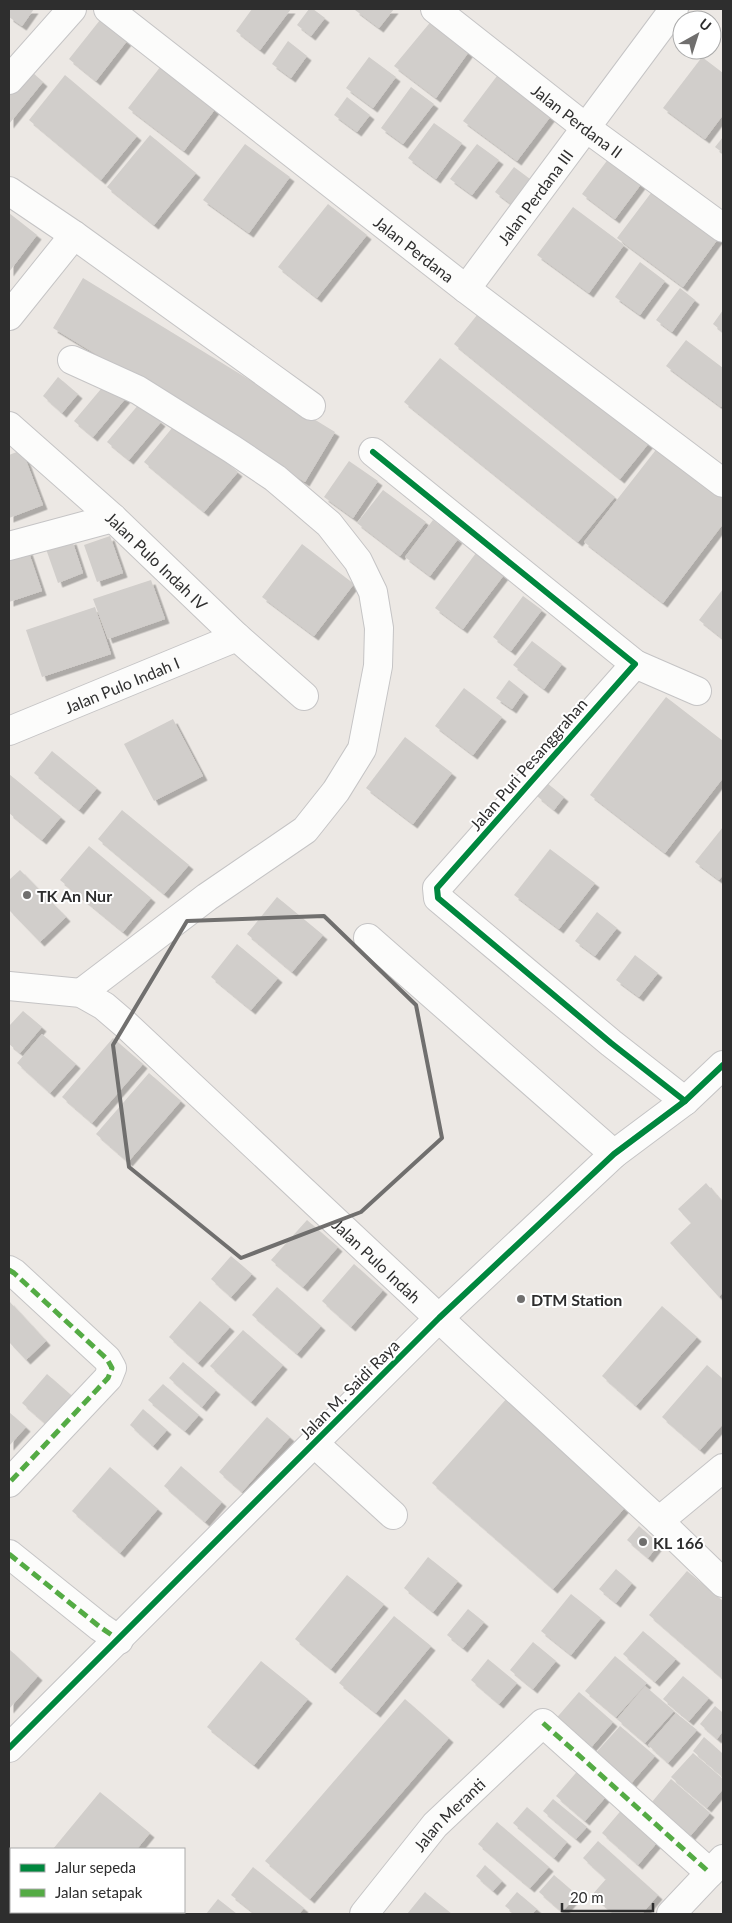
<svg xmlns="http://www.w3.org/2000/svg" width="732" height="1923" font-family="Lato,sans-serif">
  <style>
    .building { fill: #d1cecb; filter: url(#shadow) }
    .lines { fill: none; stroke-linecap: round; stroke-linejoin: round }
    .minor-casing { stroke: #c5c4c5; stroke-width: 30 }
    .minor { stroke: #fcfcfb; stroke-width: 28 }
    .quiet { stroke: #54ab44; stroke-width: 5; stroke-dasharray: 10 5; stroke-linecap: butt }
    .cycleway-casing { stroke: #fff; stroke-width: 9 }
    .cycleway { stroke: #00873e; stroke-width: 6 }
    .marked { fill: none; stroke: #706f6e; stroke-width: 4; stroke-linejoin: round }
    .poi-dot { fill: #706f6e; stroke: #fff; stroke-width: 2 }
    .labels { text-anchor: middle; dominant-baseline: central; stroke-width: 4; stroke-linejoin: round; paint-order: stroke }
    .street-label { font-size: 16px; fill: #2e2e2e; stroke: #fff }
    .poi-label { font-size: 16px; font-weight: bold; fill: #2e2e2e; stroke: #fff; text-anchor: start }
  </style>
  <defs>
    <filter id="shadow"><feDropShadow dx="4.5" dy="4.5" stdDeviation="0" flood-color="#0004"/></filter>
  </defs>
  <rect width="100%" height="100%" fill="#ece8e4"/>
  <g class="building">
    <polygon points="9,9 34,9 22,26 9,17"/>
    <polygon points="252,9 291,9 260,50 236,31"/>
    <polygon points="309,9 313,9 325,18 311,36 297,25"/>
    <polygon points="356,9 394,9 379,28 355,10"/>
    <polygon points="433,19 473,46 436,98 394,66"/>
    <polygon points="100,20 127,41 96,81 69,59"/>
    <polygon points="288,41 307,56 291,78 272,64"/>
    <polygon points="369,57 396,77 373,108 346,88"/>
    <polygon points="702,57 723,73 723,115 705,139 663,108"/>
    <polygon points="25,66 43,82 9,124 9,87"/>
    <polygon points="161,66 216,108 184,151 128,108"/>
    <polygon points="500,72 554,112 517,161 463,121"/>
    <polygon points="65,75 137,136 101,180 29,120"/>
    <polygon points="411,87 434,104 403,144 381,128"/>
    <polygon points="347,97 370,115 357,132 334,115"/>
    <polygon points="434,123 462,143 436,179 408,158"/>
    <polygon points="150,135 196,173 154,225 107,187"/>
    <polygon points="723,137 723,153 715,147"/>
    <polygon points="245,144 290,177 249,233 203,200"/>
    <polygon points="477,144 499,160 472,195 450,179"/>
    <polygon points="612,154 645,179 615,219 582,194"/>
    <polygon points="514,167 538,185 519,210 495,192"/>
    <polygon points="657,185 723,232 683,287 617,238"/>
    <polygon points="328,204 367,235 317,298 278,267"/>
    <polygon points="573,207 624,245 589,293 537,255"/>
    <polygon points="9,213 37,235 9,272"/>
    <polygon points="640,262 665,281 640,315 615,297"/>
    <polygon points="83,278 335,432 305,482 53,328"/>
    <polygon points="680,288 695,300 672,332 656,320"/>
    <polygon points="481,310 653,438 620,479 454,344"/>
    <polygon points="723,310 723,332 713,324"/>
    <polygon points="686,340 723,368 723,404 721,407 666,366"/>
    <polygon points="440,358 615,497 578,542 404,402"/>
    <polygon points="58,377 78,394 62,413 43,396"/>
    <polygon points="106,383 126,398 93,437 74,421"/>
    <polygon points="139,404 161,422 129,460 107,442"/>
    <polygon points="177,422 238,472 204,512 144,462"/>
    <polygon points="662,442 723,489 723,524 663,603 584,542"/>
    <polygon points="22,450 43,505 9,518 9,455"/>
    <polygon points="349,461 378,481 353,518 324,497"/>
    <polygon points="383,490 426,522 400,556 357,523"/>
    <polygon points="433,520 458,539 430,576 405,557"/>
    <polygon points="110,536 123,573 97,582 84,545"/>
    <polygon points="72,540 83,573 58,583 46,549"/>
    <polygon points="302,544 354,584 314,636 262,597"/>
    <polygon points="28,550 42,591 9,602 9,557"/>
    <polygon points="476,553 504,575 463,629 435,608"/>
    <polygon points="151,580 165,619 108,639 93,599"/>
    <polygon points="723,589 723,639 699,620"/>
    <polygon points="523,596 542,610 511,651 493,637"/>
    <polygon points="95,607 111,654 42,677 26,630"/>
    <polygon points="532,641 562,664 544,689 513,665"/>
    <polygon points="509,680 524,692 512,709 496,698"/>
    <polygon points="464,688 502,717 473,755 435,726"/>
    <polygon points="666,697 723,741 723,778 665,853 590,795"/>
    <polygon points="173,719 203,776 154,801 124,744"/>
    <polygon points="405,737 452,773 413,824 366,788"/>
    <polygon points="52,751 97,788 79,810 34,773"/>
    <polygon points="9,774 61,817 42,840 9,813"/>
    <polygon points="547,783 564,797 554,810 537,796"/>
    <polygon points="122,810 189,865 164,894 98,839"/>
    <polygon points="723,827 723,875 719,880 695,862"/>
    <polygon points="89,846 151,898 123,932 60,880"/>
    <polygon points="550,849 595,883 559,929 514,895"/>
    <polygon points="20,870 66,917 40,942 9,910 9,880"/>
    <polygon points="277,897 323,935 292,972 247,934"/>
    <polygon points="597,912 617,928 595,956 575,941"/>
    <polygon points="237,944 278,978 251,1010 211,977"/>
    <polygon points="635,955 658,973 639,997 616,980"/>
    <polygon points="23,1011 42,1027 20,1053 9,1044 9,1026"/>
    <polygon points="42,1034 76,1064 50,1093 17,1063"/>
    <polygon points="113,1038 143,1064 92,1123 62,1097"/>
    <polygon points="149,1073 181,1101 128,1162 96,1134"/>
    <polygon points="706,1183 723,1203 723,1292 719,1297 670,1243 691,1223 678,1209"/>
    <polygon points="307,1220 338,1247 303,1287 271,1260"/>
    <polygon points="231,1256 252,1274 231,1297 211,1279"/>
    <polygon points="354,1264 383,1290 351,1327 322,1301"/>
    <polygon points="277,1287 321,1326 297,1354 252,1315"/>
    <polygon points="9,1301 46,1341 26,1360 9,1342"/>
    <polygon points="200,1301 230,1327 198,1363 169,1337"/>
    <polygon points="662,1306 697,1337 636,1406 602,1376"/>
    <polygon points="243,1330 283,1365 251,1402 210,1366"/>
    <polygon points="183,1362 216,1390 202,1407 169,1378"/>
    <polygon points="707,1365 723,1379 723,1424 700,1450 662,1417"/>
    <polygon points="47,1374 79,1402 54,1431 22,1403"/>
    <polygon points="163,1384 199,1415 185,1431 148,1400"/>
    <polygon points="508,1397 629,1503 553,1589 432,1483"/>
    <polygon points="143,1409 167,1430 153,1446 130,1425"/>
    <polygon points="9,1412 26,1427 9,1446"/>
    <polygon points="267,1417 290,1437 242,1492 219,1472"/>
    <polygon points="181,1466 222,1502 205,1522 164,1486"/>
    <polygon points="110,1467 158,1509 120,1553 72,1511"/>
    <polygon points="639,1526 659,1544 648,1558 627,1540"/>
    <polygon points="428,1557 458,1581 433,1612 404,1588"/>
    <polygon points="616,1569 632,1583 616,1603 599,1589"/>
    <polygon points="687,1571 723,1601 723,1679 649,1615"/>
    <polygon points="347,1575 384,1604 331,1669 295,1639"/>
    <polygon points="571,1594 601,1618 571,1655 541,1631"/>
    <polygon points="468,1609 484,1622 463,1648 447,1635"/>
    <polygon points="394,1616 431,1646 376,1713 339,1683"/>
    <polygon points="643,1631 676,1659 655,1682 623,1654"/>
    <polygon points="533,1642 556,1661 533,1689 510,1670"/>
    <polygon points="9,1649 38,1676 9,1709"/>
    <polygon points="615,1656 647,1683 616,1717 585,1691"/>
    <polygon points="488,1659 517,1683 499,1704 471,1680"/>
    <polygon points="261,1661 308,1699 254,1765 207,1727"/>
    <polygon points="683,1676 709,1698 689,1721 663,1699"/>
    <polygon points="645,1686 674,1711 645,1743 617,1719"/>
    <polygon points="579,1692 613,1722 588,1751 553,1722"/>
    <polygon points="405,1699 449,1738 310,1899 265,1861"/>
    <polygon points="715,1706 723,1713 723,1731 717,1739 700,1724"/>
    <polygon points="676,1713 697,1730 668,1763 648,1745"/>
    <polygon points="620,1726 655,1756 628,1787 593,1756"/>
    <polygon points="704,1737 723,1754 723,1777 693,1751"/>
    <polygon points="693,1753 723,1779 723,1789 707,1808 671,1777"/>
    <polygon points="581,1767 610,1792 585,1821 556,1796"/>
    <polygon points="671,1779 710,1813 686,1841 647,1808"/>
    <polygon points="100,1792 150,1833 137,1849 53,1849"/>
    <polygon points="553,1799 587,1827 576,1839 543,1811"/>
    <polygon points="527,1807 567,1842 554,1858 513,1823"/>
    <polygon points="624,1807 661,1838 638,1865 602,1833"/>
    <polygon points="497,1822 549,1867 530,1888 478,1844"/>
    <polygon points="598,1841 658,1895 642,1914 614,1914 592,1895 606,1879 583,1858"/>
    <polygon points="485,1865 502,1881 493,1891 476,1876"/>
    <polygon points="253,1867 304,1908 299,1914 255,1914 231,1895"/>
    <polygon points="554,1875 577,1895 562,1912 539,1892"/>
    <polygon points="425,1892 427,1894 452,1914 407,1914"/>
    <polygon points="517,1892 537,1909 532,1914 515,1914 505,1906"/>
    <polygon points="9,1893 11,1895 11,1912 32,1912 35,1914 9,1914"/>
    <polygon points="218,1899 237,1914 206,1914"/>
  </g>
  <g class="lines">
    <defs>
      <g id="minor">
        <path id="s1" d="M108,9L466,289L723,483"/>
        <path id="s2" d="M435,9L585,127L723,228"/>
        <polyline points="9,80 72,9"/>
        <polyline points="9,191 74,235 311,406"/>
        <path id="s3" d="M466,289L674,9"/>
        <polyline points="9,316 74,235"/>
        <polyline points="72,360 138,390 232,449 275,478 329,524 358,561 373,592 379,628 378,666 362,749 336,791 305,830 207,897 81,993"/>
        <path id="s4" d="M9,426L113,518L237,637L304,696"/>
        <polyline points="373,452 635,664 437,888 438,898 611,1043 685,1101"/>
        <polyline points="9,546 113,518"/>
        <polyline points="635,664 697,691"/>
        <path id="s5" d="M9,731L237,637"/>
        <polyline points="368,938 614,1154"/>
        <path id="s6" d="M9,986L81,993L104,1006L125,1024L475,1352L659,1521L723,1583"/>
        <polyline points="9,1270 14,1273 107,1359 112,1368 108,1378 9,1483"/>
        <polyline points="314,1443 393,1515"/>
        <polyline points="659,1521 723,1468"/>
        <polyline points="9,1554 100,1627 119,1640"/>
        <polyline points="9,1748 439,1318 614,1154 685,1101 723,1065"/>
        <path id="s7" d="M364,1914L435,1825L543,1723L710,1873"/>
        <polyline points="671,1914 723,1859"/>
      </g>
    </defs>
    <use href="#minor" class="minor-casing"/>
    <use href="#minor" class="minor"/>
    <g class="quiet">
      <polyline points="9,1270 14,1273 107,1359 112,1368 108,1378 9,1483"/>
      <polyline points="9,1554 100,1627 119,1640"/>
      <polyline points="543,1723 710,1873"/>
    </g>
    <defs>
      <g id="cycleway">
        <polyline points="373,452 635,664 437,888 438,898 611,1043 685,1101"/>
        <polyline points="9,1748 439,1318 614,1154 685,1101 723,1065"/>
      </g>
    </defs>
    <use href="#cycleway" class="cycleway-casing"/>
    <use href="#cycleway" class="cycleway"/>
  </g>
  <path class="marked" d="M324,916L416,1005L442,1138L361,1212L241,1258L129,1167L113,1045L187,921Z"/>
  <g class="poi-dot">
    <circle cx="27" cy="895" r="5"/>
    <circle cx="521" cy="1299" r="5"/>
    <circle cx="643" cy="1542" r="5"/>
  </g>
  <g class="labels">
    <g class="street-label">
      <text stroke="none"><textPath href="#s2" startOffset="181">Jalan Perdana II</textPath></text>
      <text stroke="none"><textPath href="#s3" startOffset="115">Jalan Perdana III</textPath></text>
      <text stroke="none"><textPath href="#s1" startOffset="389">Jalan Perdana</textPath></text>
      <text stroke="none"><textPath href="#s4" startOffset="200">Jalan Pulo Indah IV</textPath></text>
      <text stroke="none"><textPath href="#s5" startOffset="122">Jalan Pulo Indah I</textPath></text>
      <text transform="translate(528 764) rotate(-49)">Jalan Puri Pesanggrahan</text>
      <text stroke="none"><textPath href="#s6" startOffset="472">Jalan Pulo Indah</textPath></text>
      <text transform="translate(349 1389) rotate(-45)">Jalan M. Saidi Raya</text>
      <text stroke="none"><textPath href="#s7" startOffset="131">Jalan Meranti</textPath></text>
    </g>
    <g class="poi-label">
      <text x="37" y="895">TK An Nur</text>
      <text x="531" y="1299">DTM Station</text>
      <text x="653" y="1542">KL 166</text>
    </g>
  </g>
  <rect width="732" height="1923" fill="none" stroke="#2e2e2e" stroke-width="20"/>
  <rect x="10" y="1848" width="175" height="65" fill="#ffffff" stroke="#ababab"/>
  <rect x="20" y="1864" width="25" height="8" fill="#00873e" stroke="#ababab"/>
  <text x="55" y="1873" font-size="15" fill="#2e2e2e">Jalur sepeda</text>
  <rect x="20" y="1889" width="25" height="8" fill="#54ab44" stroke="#ababab"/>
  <text x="55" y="1898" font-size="15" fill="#2e2e2e">Jalan setapak</text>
  <g transform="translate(697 35) rotate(39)"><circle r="24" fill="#ffffff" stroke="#ababab"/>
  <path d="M0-4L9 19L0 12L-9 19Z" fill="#706f6e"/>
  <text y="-8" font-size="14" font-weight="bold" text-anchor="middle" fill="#2e2e2e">U</text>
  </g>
  <path d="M562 1903v8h91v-8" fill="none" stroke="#2e2e2e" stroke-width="2.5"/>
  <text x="570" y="1903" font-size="15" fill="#2e2e2e" stroke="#ffffff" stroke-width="4" paint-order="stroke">20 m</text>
</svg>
